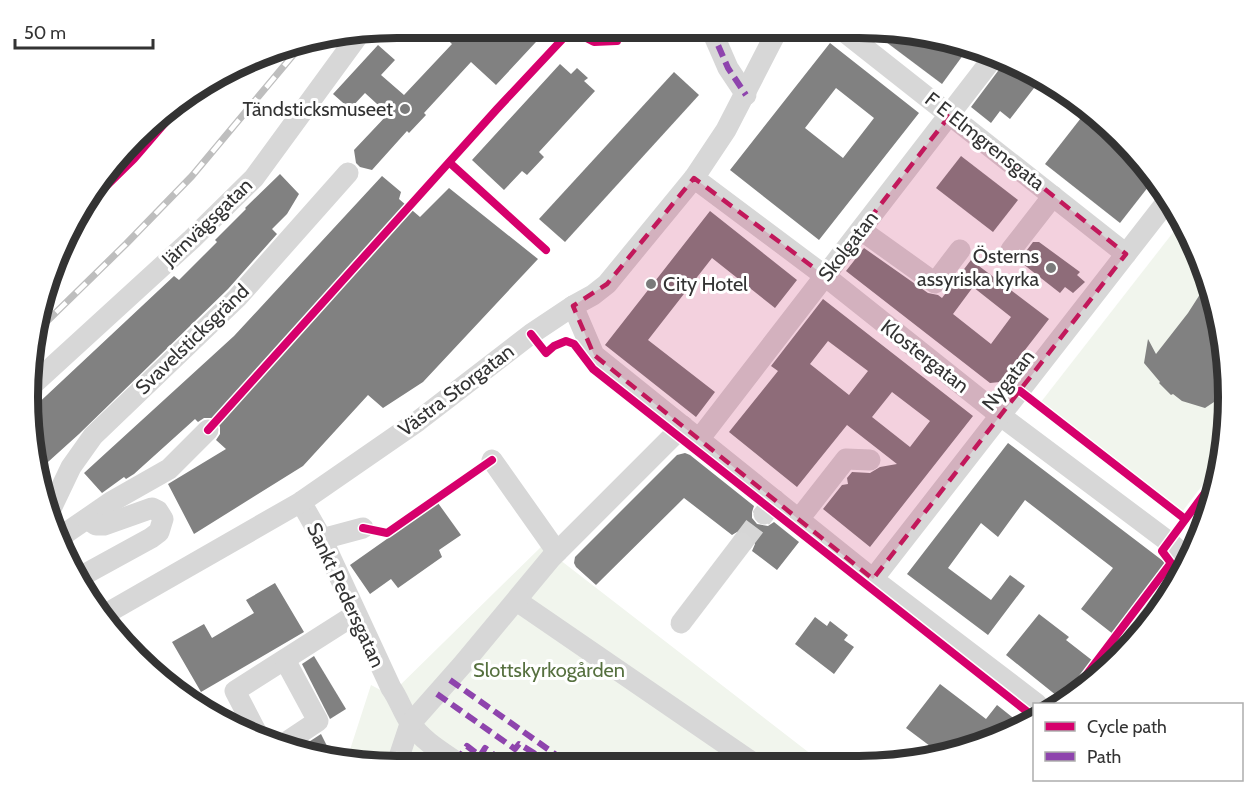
<svg xmlns="http://www.w3.org/2000/svg" width="1255" height="793" font-family="Cabin,sans-serif">
  <style>
    .green { fill: #f1f5ed }
    .building { fill: #818181; fill-rule: evenodd }
    .lines { fill: none; stroke-linecap: round; stroke-linejoin: round }
    .minor-tunnel { stroke: #d6d6d6; stroke-width: 21; stroke-dasharray: 21 10; stroke-linecap: butt }
    .minor { stroke: #d7d7d7; stroke-width: 21 }
    .rail-casing { stroke: #bebebe; stroke-width: 7 }
    .rail { stroke: #fff; stroke-width: 4.5; stroke-dasharray: 14; stroke-linecap: butt }
    .quiet { stroke: #8e44ad; stroke-width: 6; stroke-dasharray: 12 6; stroke-linecap: butt }
    .cycleway-casing { stroke: #fff; stroke-width: 11 }
    .cycleway { stroke: #d6006c; stroke-width: 8 }
    .marked { fill: #c2185b; fill-opacity: 0.2; stroke: #c2185b; stroke-width: 4.5; stroke-dasharray: 12 8; stroke-linejoin: round }
    .poi-dot { fill: #7a7a7a; stroke: #fff; stroke-width: 2 }
    .labels { text-anchor: middle; dominant-baseline: central; stroke-width: 6; stroke-linejoin: round; paint-order: stroke }
    .poi-label { font-size: 20px; fill: #333; stroke: #fff; text-anchor: end }
    .street-label { font-size: 20px; fill: #333; stroke: #fff }
    .park-label { font-size: 20px; fill: #56703f; stroke: #fff }
    .rim { fill: none; stroke: #333; stroke-width: 8 }
  </style>
  <rect width="100%" height="100%" fill="#fff"/>
  <g class="green">
    <polygon points="1182,221 1225,349 1217,466 1182,512 1041,402"/>
    <polygon points="542,546 825,765 343,761 347,759 371,685 390,695"/>
  </g>
  <g class="building">
    <polygon points="434,27 549,28 496,85 471,62 424,113 426,115 409,133 407,131 372,170 360,167 356,163 354,150 388,114 365,93 350,109 333,94 378,45 395,60 381,75 404,95 452,44"/>
    <polygon points="870,30 906,30 969,47 942,84"/>
    <path d="M830,43L919,113L819,240L730,170ZM836,88L874,118L843,158L805,128Z"/>
    <polygon points="1007,59 1041,79 1010,119 1000,111 991,123 971,107"/>
    <polygon points="560,64 571,74 577,68 588,78 584,81 595,91 539,152 544,157 527,175 522,171 504,190 472,160"/>
    <polygon points="674,72 699,95 565,242 539,219"/>
    <polygon points="1088,109 1152,182 1120,223 1045,164"/>
    <polygon points="961,156 1018,200 993,232 936,188"/>
    <polygon points="280,174 299,194 287,214 272,229 277,234 228,289 79,434 38,471 31,410 174,276 179,280 217,242 215,240 246,209 245,208"/>
    <polygon points="382,176 401,192 399,199 420,217 449,188 538,259 423,382 383,408 368,395 303,466 194,534 168,484 226,449 216,440 220,434 220,427 217,421 212,418 204,418 198,422 195,419 134,474 126,479 124,477 102,493 84,473 234,336"/>
    <polygon points="710,211 797,280 775,308 712,258 648,340 715,392 696,417 605,345"/>
    <polygon points="1033,242 1039,242 1080,272 1077,275 1085,282 1073,293 1065,287 1060,293 1023,264 1021,258"/>
    <path d="M864,248L928,293L938,295L942,298L971,260L1049,319L1000,382L990,383L846,271ZM973,287L1011,317L991,344L953,314Z"/>
    <polygon points="1204,288 1225,349 1223,375 1217,383 1214,402 1205,408 1182,401 1173,394 1171,395 1159,383 1160,382 1144,363 1148,339 1156,354 1188,313"/>
    <path d="M823,299L973,416L870,547L823,509L842,485L848,484L847,478L852,472L870,473L880,467L897,464L847,425L797,487L729,432L778,371L771,366ZM828,341L868,371L849,395L810,364ZM892,392L930,421L910,447L872,417Z"/>
    <polygon points="1008,443 1167,564 1113,634 1081,609 1113,568 1025,500 998,537 981,523 948,568 991,600 1010,575 1025,586 988,635 907,574"/>
    <polygon points="685,453 690,455 754,506 752,512 752,518 757,524 768,526 774,522 799,542 777,570 752,551 755,544 750,533 743,530 737,532 732,535 684,498 596,585 576,567 574,563 575,557 677,455"/>
    <polygon points="438,503 461,535 439,550 442,557 398,588 391,579 370,594 350,565"/>
    <polygon points="275,583 304,632 201,692 172,642 204,624 212,638 254,613 246,600"/>
    <polygon points="1039,614 1069,637 1066,640 1093,661 1062,700 1006,655"/>
    <polygon points="815,617 827,626 830,621 848,635 844,640 854,647 834,674 795,644"/>
    <polygon points="314,656 346,709 330,719 302,664"/>
    <polygon points="940,684 986,719 997,705 1022,725 954,753 942,755 906,728"/>
    <polygon points="321,734 328,748 317,754 298,749"/>
  </g>
  <g class="lines">
    <polyline class="minor-tunnel" points="742,543 764,514"/>
    <g class="minor">
      <polyline points="711,29 728,68 746,95"/>
      <polyline points="842,30 1126,254"/>
      <polyline points="694,178 825,276 1001,416 1169,542 1184,555"/>
      <polyline points="861,230 935,283 960,250"/>
      <polyline points="1011,250 1053,196"/>
      <polyline points="573,306 594,355 873,579 1037,704"/>
      <polyline points="29,388 192,239 254,178 360,33"/>
      <polyline points="700,438 996,54"/>
      <polyline points="492,460 557,552"/>
      <path d="M301,502L322,539L391,688C399,699 403,713 411,724C423,741 442,752 458,763"/>
      <polyline points="49,513 71,467 93,436 237,298 348,173"/>
      <polyline points="764,514 775,500"/>
      <polyline points="799,519 846,459 870,460"/>
      <polyline points="60,537 111,502 169,469 208,430"/>
      <polyline points="322,539 363,528"/>
      <polyline points="78,578 151,538 159,532 163,519 158,511 152,508 104,525 96,525 87,519"/>
      <polyline points="873,579 1168,200"/>
      <polyline points="517,601 756,765"/>
      <polyline points="102,616 301,502 418,421 531,334 573,306 593,295 607,284 694,178 726,130 778,29"/>
      <polyline points="681,623 742,543"/>
      <polyline points="1126,644 1168,589"/>
      <polyline points="260,739 235,691 356,614"/>
      <polyline points="280,744 285,743 318,721 285,660"/>
      <polyline points="397,763 410,724 463,664 551,558 683,426"/>
    </g>
    <defs>
      <polyline id="rail" points="36,332 126,244 192,176 304,42"/>
    </defs>
    <use href="#rail" class="rail-casing"/>
    <use href="#rail" class="rail"/>
    <g class="quiet">
      <polyline points="711,29 728,68 746,95"/>
      <polyline points="450,680 569,764"/>
      <polyline points="437,694 515,749 519,744 534,753 530,760 536,764"/>
      <polyline points="456,762 467,746 480,756 485,748 506,764"/>
    </g>
    <defs>
      <g id="cycleway">
        <polyline points="450,163 546,250"/>
        <polyline points="83,209 134,159 196,87"/>
        <polyline points="531,334 546,353 554,346 566,341 574,344 593,369 1034,717"/>
        <polyline points="1020,391 1185,519"/>
        <polyline points="208,430 497,109 571,30 594,42 617,41"/>
        <polyline points="363,528 387,533 492,460"/>
        <polyline points="1078,686 1171,563 1162,551 1216,478"/>
      </g>
    </defs>
    <use href="#cycleway" class="cycleway-casing"/>
    <use href="#cycleway" class="cycleway"/>
  </g>
  <path class="marked" d="M951,114L1126,254L873,579L594,355L573,306L607,284L694,178L825,276Z"/>
  <g class="poi-dot">
    <circle cx="405" cy="109" r="6"/>
    <circle cx="1051" cy="268" r="6"/>
    <circle cx="651" cy="284" r="6"/>
  </g>
  <g class="labels">
    <g class="poi-label">
      <text x="393" y="109">Tändsticksmuseet</text>
      <text x="1039" y="256">Österns<tspan x="1039" dy="23">assyriska kyrka</tspan></text>
      <text x="663" y="284" text-anchor="start">City Hotel</text>
    </g>
    <g class="street-label">
      <text transform="translate(985 141) rotate(38)">F E Elmgrensgata</text>
      <text transform="translate(207 222) rotate(-44)">Järnvägsgatan</text>
      <text transform="translate(848 246) rotate(-52)">Skolgatan</text>
      <text transform="translate(192 339) rotate(-44)">Svavelsticksgränd</text>
      <text transform="translate(925 356) rotate(38)">Klostergatan</text>
      <text transform="translate(1008 380) rotate(-52)">Nygatan</text>
      <text transform="translate(456 390) rotate(-37)">Västra Storgatan</text>
      <text transform="translate(346 595) rotate(65)">Sankt Pedersgatan</text>
    </g>
    <g class="park-label">
      <text x="549" y="670">Slottskyrkogården</text>
    </g>
  </g>
  <path d="M0 0H1255V793H0ZM397 38H859A359 359 0 0 1 1218 397V397A359 359 0 0 1 859 756H397A359 359 0 0 1 38 397V397A359 359 0 0 1 397 38Z" fill="#fff" fill-rule="evenodd"/>
  <path class="rim" d="M397 38H859A359 359 0 0 1 1218 397V397A359 359 0 0 1 859 756H397A359 359 0 0 1 38 397V397A359 359 0 0 1 397 38Z"/>
  <rect x="1033" y="703" width="210" height="78" fill="#ffffff" stroke="#adadad" stroke-width="1.5"/>
  <rect x="1045" y="722" width="30" height="9" fill="#d6006c" stroke="#adadad" stroke-width="1.5"/>
  <text x="1087" y="733" font-size="18" fill="#333333">Cycle path</text>
  <rect x="1045" y="752" width="30" height="9" fill="#8e44ad" stroke="#adadad" stroke-width="1.5"/>
  <text x="1087" y="763" font-size="18" fill="#333333">Path</text>
  <path d="M15 39v9h138v-9" fill="none" stroke="#333333" stroke-width="3"/>
  <text x="24" y="39" font-size="18" fill="#333333" stroke="#ffffff" stroke-width="4.5" paint-order="stroke">50 m</text>
</svg>
